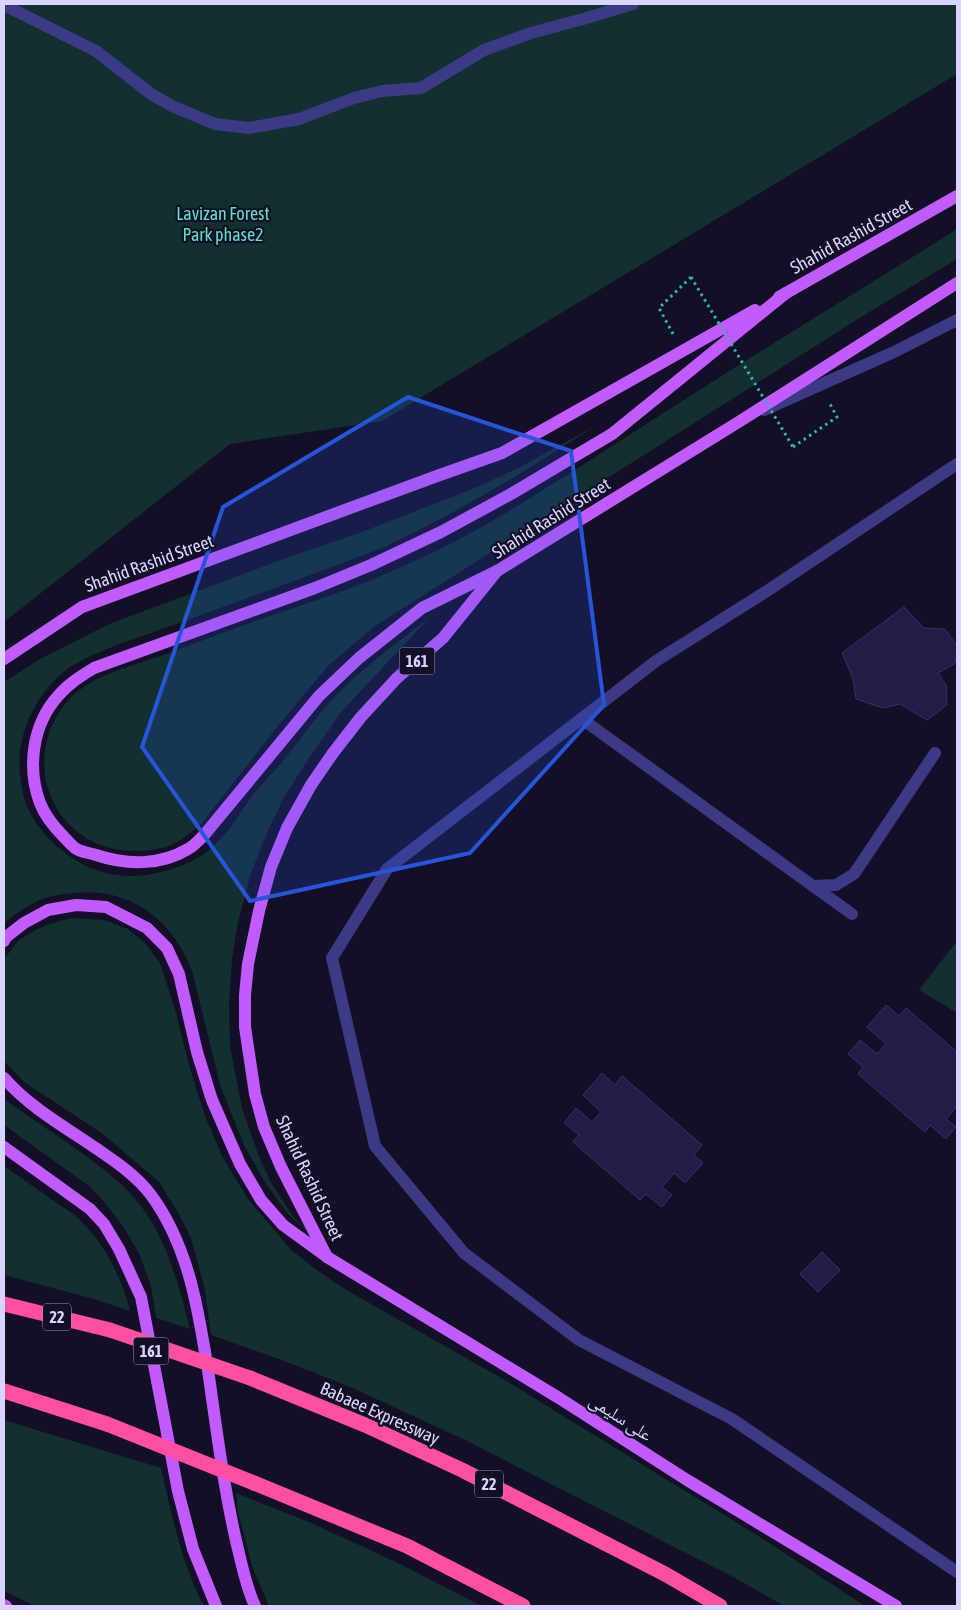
<svg xmlns="http://www.w3.org/2000/svg" width="961" height="1610" font-family="'Asap Condensed','Noto Naskh Arabic',sans-serif">
  <style>
    .green { fill: #12302f }
    .building { fill: #241b47; stroke: #3b2d73 }
    .lines { fill: none; stroke-linecap: round; stroke-linejoin: round }
    .path { stroke: #2fb8b0; stroke-width: 3; stroke-dasharray: 2.5 4; stroke-linecap: butt }
    .minor { stroke: #3d3a85; stroke-width: 12 }
    .major { stroke: #c25bff; stroke-width: 12 }
    .highway { stroke: #ff4fa3; stroke-width: 15 }
    .path-bridge { stroke: #2fb8b0; stroke-width: 3; stroke-dasharray: 2.5 4; stroke-linecap: butt }
    .highway-bridge { stroke: #ff4fa3; stroke-width: 15 }
    .marked { fill: #2655da; fill-opacity: 0.2; stroke: #2655da; stroke-width: 4; stroke-linejoin: round }
    .labels { text-anchor: middle; dominant-baseline: central; stroke-width: 4.5; stroke-linejoin: round; paint-order: stroke }
    .shield { fill: #130f26; stroke: #9e99be; stroke-width: 1 }
    .shield-label { font-size: 16px; font-weight: bold; fill: #d9d4ff }
    .park-label { font-size: 18px; fill: #5fe0c0; stroke: #130f26 }
    .street-label { font-size: 18px; fill: #d9d4ff; stroke: #130f26 }
  </style>
  <rect width="100%" height="100%" fill="#130f26"/>
  <g class="green">
    <polygon points="4,4 957,4 957,74 382,421 230,444 4,622"/>
    <path d="M957,229V259L861,317L375,626L328,666L277,727L202,823C192,831 183,840 171,845C159,850 145,851 132,851C55,849 18,764 65,704C89,674 134,666 169,653C203,640 238,627 273,615C305,604 339,593 371,580C419,560 467,537 511,510C566,476 621,440 676,405C769,345 864,288 957,229Z"/>
    <path d="M595,426C526,471 456,514 382,548C311,575 240,601 168,627C138,638 83,654 60,675C31,702 14,742 21,782C22,788 23,796 25,802C41,842 85,876 129,876C151,876 174,870 194,860C221,846 235,820 252,796C262,784 273,773 283,761C296,745 308,728 321,712C352,675 392,647 430,617L342,711L313,752L284,797L266,835L251,873L238,922L232,959L229,1005L230,1046L242,1108L258,1154L270,1181L292,1215L310,1234L288,1214L266,1184L244,1145L221,1088L192,971C173,920 130,887 74,893C61,894 47,896 36,902C25,907 14,915 4,923V682L40,659L109,624L289,557L362,532L480,486L524,465Z"/>
    <polygon points="71,918 104,920 128,929 145,943 160,963 174,1006 189,1065 205,1116 222,1156 248,1199 291,1250 318,1271 348,1291 503,1379 760,1537 865,1606 784,1606 737,1579 465,1440 348,1386 279,1359 211,1335 205,1290 191,1238 179,1214 159,1182 103,1134 24,1082 4,1061 4,959 18,941 35,930 53,923"/>
    <polygon points="957,941 957,1013 919,990"/>
    <path d="M4,1099C29,1117 54,1133 79,1151C105,1170 130,1188 148,1216C170,1251 180,1289 190,1329L156,1318L151,1286L139,1253L122,1225L105,1203L89,1186L4,1125Z"/>
    <path d="M4,1166C20,1177 36,1188 52,1200C59,1205 67,1209 74,1215C103,1240 121,1274 130,1311L94,1299L4,1275Z"/>
    <path d="M4,1420L161,1468C172,1515 181,1563 204,1606H35L4,1591Z"/>
    <polygon points="236,1493 309,1522 396,1562 482,1606 269,1606 253,1569 238,1512"/>
  </g>
  <g class="building">
    <polygon points="904,607 924,628 945,629 957,646 957,656 954,664 938,673 946,685 947,705 927,720 900,704 883,708 856,699 853,678 842,653"/>
    <polygon points="886,1005 899,1016 906,1008 957,1052 957,1106 946,1119 956,1127 946,1139 930,1125 925,1132 858,1074 863,1067 848,1054 860,1040 877,1054 886,1044 867,1027"/>
    <polygon points="602,1073 615,1085 622,1076 702,1145 694,1155 703,1163 685,1183 674,1173 662,1187 672,1195 662,1207 646,1194 640,1200 573,1142 579,1135 564,1123 576,1108 592,1122 601,1112 583,1095"/>
    <polygon points="822,1252 840,1270 818,1292 800,1274"/>
  </g>
  <g class="lines">
    <g class="path">
      <polyline points="673,334 659,308 691,277"/>
      <polyline points="793,447 837,417 829,402"/>
    </g>
    <g class="minor">
      <polyline points="4,5 96,51 151,94 172,106 215,124 249,128 299,119 354,98 382,91 421,88 484,50 531,33 583,19 633,4"/>
      <polyline points="764,410 894,352 957,320"/>
      <polyline points="957,464 770,589 656,661 387,869 332,958 375,1146 464,1253 579,1340 732,1419 957,1572"/>
      <polyline points="582,719 813,886 836,885 854,874 935,753"/>
      <polyline points="813,886 852,914"/>
    </g>
    <g class="major">
      <polyline points="779,297 957,196"/>
      <path d="M497,571L422,608L359,658L319,696L205,834C200,839 194,846 188,849C160,866 126,865 96,855C90,853 80,852 75,848C71,845 67,840 64,837C54,827 45,816 40,803C27,768 32,725 58,696C68,684 81,676 94,668L315,588L371,565L441,532L511,494L612,434L786,293"/>
      <polyline points="4,659 82,607 437,476 502,453 755,310"/>
      <polyline points="4,941 6,937 24,923 48,910 76,905 106,907 147,928 167,948 179,974 197,1052 212,1100 240,1164 261,1200 283,1225 327,1257 559,1398 687,1480 896,1606"/>
      <path d="M4,1078C29,1107 65,1127 97,1149C116,1162 137,1176 151,1195C190,1248 199,1314 209,1377C217,1433 224,1489 237,1545C242,1565 246,1587 255,1606"/>
      <polyline points="4,1147 90,1209 104,1224 119,1249 141,1297 178,1491 193,1549 216,1606"/>
      <polyline points="327,1257 281,1167 264,1127 255,1094 245,1027 245,995 248,964 259,911 271,867 287,828 311,785 333,753 361,717 397,678 443,638 497,571 737,423 957,283"/>
      <polyline points="4,1605 6,1606"/>
    </g>
    <g class="highway">
      <polyline points="4,1304 110,1330"/>
      <polyline points="250,1378 365,1425 462,1470 665,1574 720,1606"/>
      <polyline points="4,1391 107,1424"/>
      <polyline points="254,1483 407,1546 523,1606"/>
    </g>
    <polyline class="path-bridge" points="691,277 793,447"/>
    <g class="highway-bridge">
      <polyline points="110,1330 250,1378"/>
      <polyline points="107,1424 254,1483"/>
    </g>
  </g>
  <path class="marked" d="M408,397L571,451L604,705L470,853L250,901L142,747L223,507Z"/>
  <g class="labels">
    <g class="shield">
      <rect x="399.5" y="647.5" width="35" height="27" rx="4"/>
      <rect x="43" y="1303.5" width="28" height="27" rx="4"/>
      <rect x="133.5" y="1337.5" width="35" height="27" rx="4"/>
      <rect x="475" y="1470.5" width="28" height="27" rx="4"/>
    </g>
    <g class="shield-label">
      <text x="417" y="661">161</text>
      <text x="57" y="1317">22</text>
      <text x="151" y="1351">161</text>
      <text x="489" y="1484">22</text>
    </g>
    <g class="park-label">
      <text x="223" y="213">Lavizan Forest<tspan x="223" dy="21">Park phase2</tspan></text>
    </g>
    <g class="street-label">
      <text transform="translate(851 236) rotate(-29)">Shahid Rashid Street</text>
      <text transform="translate(551 518) rotate(-32)">Shahid Rashid Street</text>
      <text transform="translate(149 563) rotate(-20)">Shahid Rashid Street</text>
      <text transform="translate(310 1178) rotate(65)">Shahid Rashid Street</text>
      <text transform="translate(380 1413) rotate(24)">Babaee Expressway</text>
      <text transform="translate(621 1417) rotate(33)">علی سلیمی</text>
    </g>
  </g>
  <rect width="961" height="1610" fill="none" stroke="#d9d4ff" stroke-width="10"/>
</svg>
